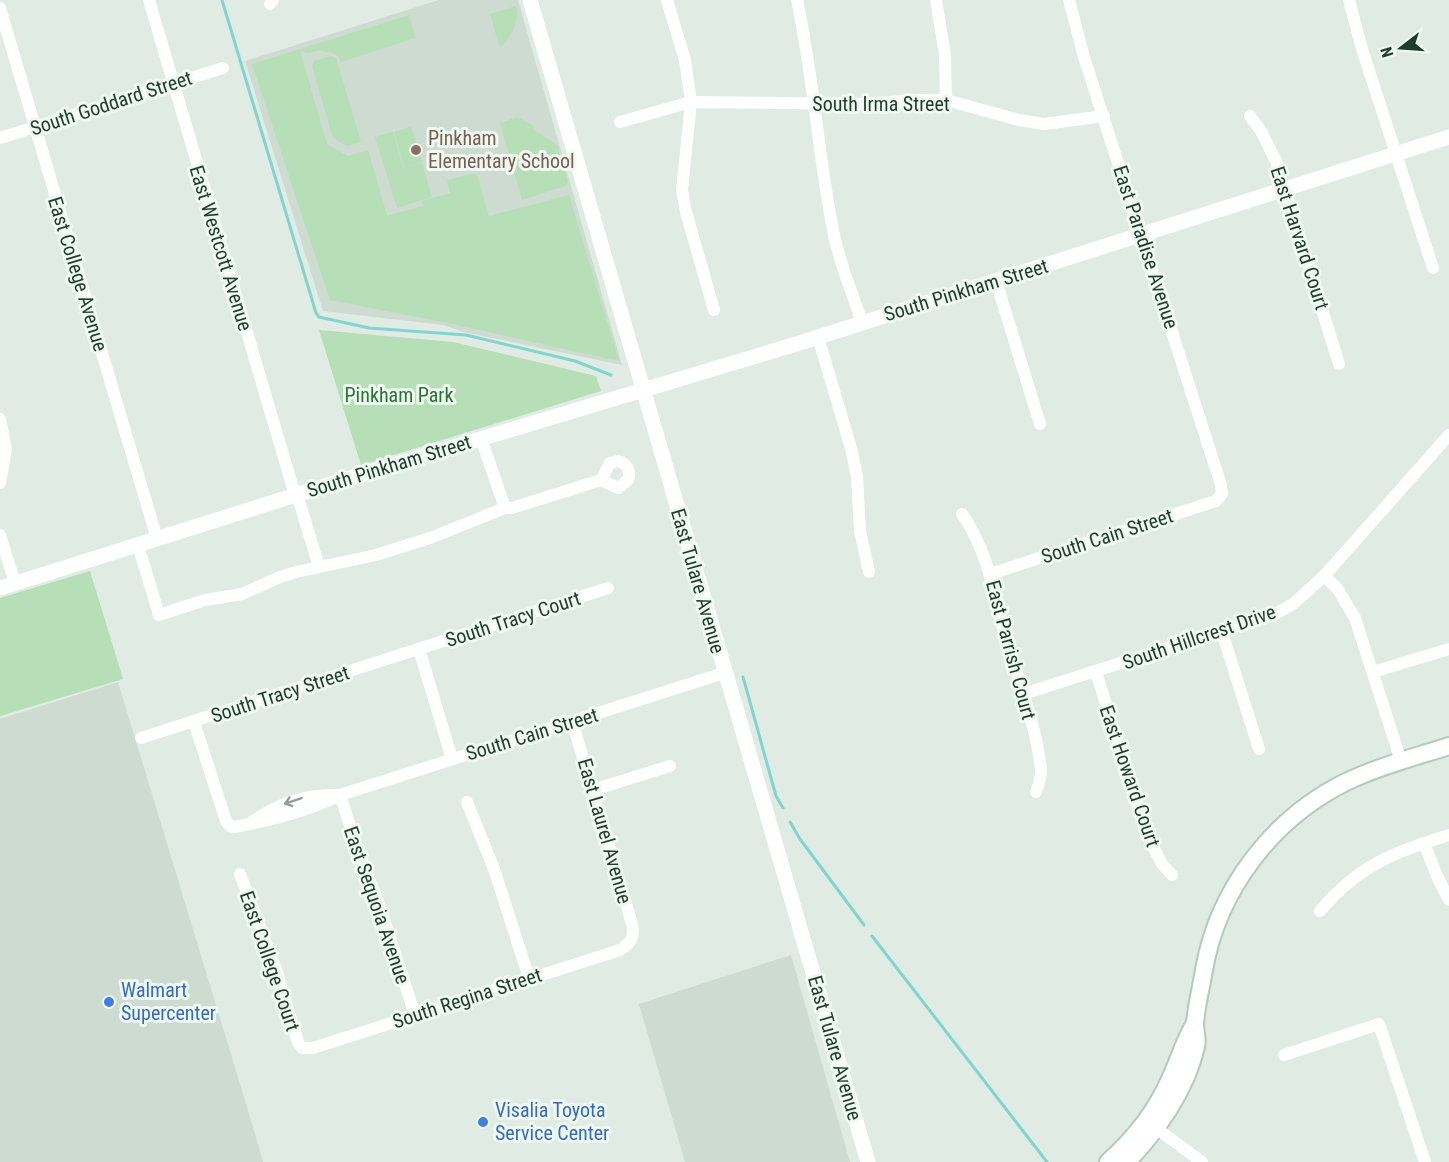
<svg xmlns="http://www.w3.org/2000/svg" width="1449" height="1162" font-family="'Roboto Condensed',sans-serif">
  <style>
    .built { fill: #cddbd1 }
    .green { fill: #b6deb7 }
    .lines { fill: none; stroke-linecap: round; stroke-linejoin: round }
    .stream { stroke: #82d5ce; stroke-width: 3 }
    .secondary-casing { stroke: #b1ccbc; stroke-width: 20 }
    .minor { stroke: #fff; stroke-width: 12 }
    .tertiary { stroke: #fff; stroke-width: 15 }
    .secondary { stroke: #fff; stroke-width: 16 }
    .oneway { stroke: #8f9e96 }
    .education-dot { fill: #8d6e63; stroke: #eff8f1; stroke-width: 2 }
    .shop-dot { fill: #3f7fe0; stroke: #eff8f1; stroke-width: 2 }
    .labels { text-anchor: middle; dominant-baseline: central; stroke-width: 6; stroke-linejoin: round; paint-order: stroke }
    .street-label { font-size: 20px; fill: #1f3c2d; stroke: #eff8f1 }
    .education-label { font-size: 20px; fill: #785e54; stroke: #eff8f1; text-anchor: start }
    .park-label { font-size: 20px; fill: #267632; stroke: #eff8f1 }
    .shop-label { font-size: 20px; fill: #366cbe; stroke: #eff8f1; text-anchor: start }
  </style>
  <rect width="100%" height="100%" fill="#dfebe3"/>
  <g class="built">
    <polygon points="439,0 518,0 622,365 464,332 443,325 323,311 245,61"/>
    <polygon points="118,682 253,1127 263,1162 0,1162 0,719"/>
    <polygon points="791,955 850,1162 685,1162 639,1004"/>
  </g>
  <g class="green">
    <path d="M516,6C521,19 510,39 500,48L490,14Z"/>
    <polygon points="409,15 415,38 341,62 338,56 331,52 327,53 321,50 309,53 300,51 327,144 348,156 368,150 387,216 423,206 422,201 450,193 447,180 470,174 477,175 489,216 569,195 619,361 443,322 330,300 252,64"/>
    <polygon points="331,56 336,58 361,142 347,146 333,138 312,66 314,61"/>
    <polygon points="517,117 532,125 534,130 557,145 568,182 565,186 522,200 500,123"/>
    <polygon points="411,127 422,162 404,167 394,132"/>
    <polygon points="393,132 403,167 422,163 432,197 397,208 375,137"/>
    <polygon points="319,330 453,342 596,376 601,391 361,465"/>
    <polygon points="90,571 123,679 0,716 0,598"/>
  </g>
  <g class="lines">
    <g class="stream">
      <polyline points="222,0 316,313 319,317 369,328 466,335 575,361 611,375"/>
      <polyline points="743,677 776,796 783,808"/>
      <polyline points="790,822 800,839 864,925"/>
      <polyline points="872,936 1047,1162"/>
    </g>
    <defs>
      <g id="secondary">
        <path d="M1108,1162C1134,1139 1156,1111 1170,1079C1179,1060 1184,1041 1195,1023"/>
        <path d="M1127,1162C1157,1131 1186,1090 1196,1047C1198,1039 1195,1032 1195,1024C1196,1007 1201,988 1204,970C1218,889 1273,818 1346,782C1379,766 1415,757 1449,746"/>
      </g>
    </defs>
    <use href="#secondary" class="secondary-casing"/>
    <g class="minor">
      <polyline points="149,0 292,485 300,504 319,567"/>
      <polyline points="667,0 685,60 691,102 682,190 686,212 714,310"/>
      <path d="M797,0C814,78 818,157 834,235C840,265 853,294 862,323"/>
      <polyline points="936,0 945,55 946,100"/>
      <polyline points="1349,0 1362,49 1433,268"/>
      <polyline points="270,4 273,0"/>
      <polyline points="0,8 157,539"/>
      <polyline points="1250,116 1261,131 1276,161 1339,364"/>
      <polyline points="620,122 691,102 862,104 918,100 946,100 1019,120 1044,124 1104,116"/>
      <polyline points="0,138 223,68"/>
      <polyline points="996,281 1040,424"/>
      <polyline points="818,337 851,448 857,476 860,531 869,572"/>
      <polyline points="0,419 6,449 0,483"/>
      <polyline points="481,438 505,508"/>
      <path d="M618,461C628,464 631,471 628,480L618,488L601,480L610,463Z"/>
      <path d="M962,514C989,552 994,596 1006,639C1019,682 1036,725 1041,769C1042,776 1038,785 1036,792"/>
      <polyline points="0,535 15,583"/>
      <polyline points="138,545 159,615 205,600 242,594 280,577 296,572 376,555 430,538 505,508 512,508 601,480"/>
      <polyline points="990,574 1216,501 1222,494 1221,485 1084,57 1069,0"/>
      <polyline points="1324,576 1337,588 1355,618 1401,761"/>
      <polyline points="1222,632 1259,749"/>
      <polyline points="419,649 452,759"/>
      <polyline points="1096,672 1146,833 1162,864 1172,875"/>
      <polyline points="1373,672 1449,649"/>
      <polyline points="1023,694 1275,614 1293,604 1324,576 1449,435"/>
      <path d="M194,722L226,821L230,826L235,827C271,820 306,812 340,795L724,673"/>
      <polyline points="141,738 608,588"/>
      <polyline points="593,790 670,766"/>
      <polyline points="340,795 360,856 379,904 415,1015"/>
      <polyline points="467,802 494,869 529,978"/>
      <path d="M252,822C277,804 304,794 336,795"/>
      <polyline points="1424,843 1437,876 1449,900"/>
      <path d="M240,874L277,972L298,1042L302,1048H313L620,950C631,943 635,937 632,924L572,721"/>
      <path d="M1320,911C1359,865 1394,852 1449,835"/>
      <polyline points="1284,1055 1379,1024 1425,1162"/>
      <polyline points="1156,1128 1202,1162"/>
    </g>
    <g class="tertiary">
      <polyline points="530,0 868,1162"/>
      <polyline points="0,588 350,478 793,345 1449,137"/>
    </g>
    <use href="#secondary" class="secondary"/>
  </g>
  <defs><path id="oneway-shaft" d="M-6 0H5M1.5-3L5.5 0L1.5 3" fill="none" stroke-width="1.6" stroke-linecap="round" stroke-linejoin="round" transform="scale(1.5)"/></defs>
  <use class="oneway" href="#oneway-shaft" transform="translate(293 801) rotate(162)"/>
  <circle class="education-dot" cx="416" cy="150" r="6"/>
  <g class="shop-dot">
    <circle cx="109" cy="1002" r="6"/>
    <circle cx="483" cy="1122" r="6"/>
  </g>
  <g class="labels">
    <g class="street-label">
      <text transform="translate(111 103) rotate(-18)">South Goddard Street</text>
      <text x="881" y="104">South Irma Street</text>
      <text transform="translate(1300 238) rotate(72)">East Harvard Court</text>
      <text transform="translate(1146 247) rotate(72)">East Paradise Avenue</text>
      <text transform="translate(221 248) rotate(73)">East Westcott Avenue</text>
      <text transform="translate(78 274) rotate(73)">East College Avenue</text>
      <text transform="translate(966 290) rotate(-17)">South Pinkham Street</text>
      <text transform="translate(389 466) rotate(-17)">South Pinkham Street</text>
      <text transform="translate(1107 536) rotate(-18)">South Cain Street</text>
      <text transform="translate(698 581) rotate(74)">East Tulare Avenue</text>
      <text transform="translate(513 619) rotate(-18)">South Tracy Court</text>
      <text transform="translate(1199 637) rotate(-19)">South Hillcrest Drive</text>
      <text transform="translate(1011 650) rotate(75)">East Parrish Court</text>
      <text transform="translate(280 694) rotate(-18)">South Tracy Street</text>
      <text transform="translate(532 734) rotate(-17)">South Cain Street</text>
      <text transform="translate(1130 776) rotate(71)">East Howard Court</text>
      <text transform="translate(605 831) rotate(74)">East Laurel Avenue</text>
      <text transform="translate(377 905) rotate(71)">East Sequoia Avenue</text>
      <text transform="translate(270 961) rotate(71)">East College Court</text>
      <text transform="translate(467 998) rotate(-18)">South Regina Street</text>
      <text transform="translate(835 1048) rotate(74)">East Tulare Avenue</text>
    </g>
    <g class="education-label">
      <text x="428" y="138">Pinkham<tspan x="428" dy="23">Elementary School</tspan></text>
    </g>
    <g class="park-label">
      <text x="399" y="395">Pinkham Park</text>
    </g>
    <g class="shop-label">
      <text x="121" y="990">Walmart<tspan x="121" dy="23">Supercenter</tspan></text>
      <text x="495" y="1110">Visalia Toyota<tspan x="495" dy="23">Service Center</tspan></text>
    </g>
  </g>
  <g transform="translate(1401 48) rotate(253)" stroke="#eff8f1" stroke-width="4.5" paint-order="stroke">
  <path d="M0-4.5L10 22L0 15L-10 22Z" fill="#1f3c2d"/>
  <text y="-9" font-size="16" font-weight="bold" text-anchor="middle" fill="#1f3c2d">N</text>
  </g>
</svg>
